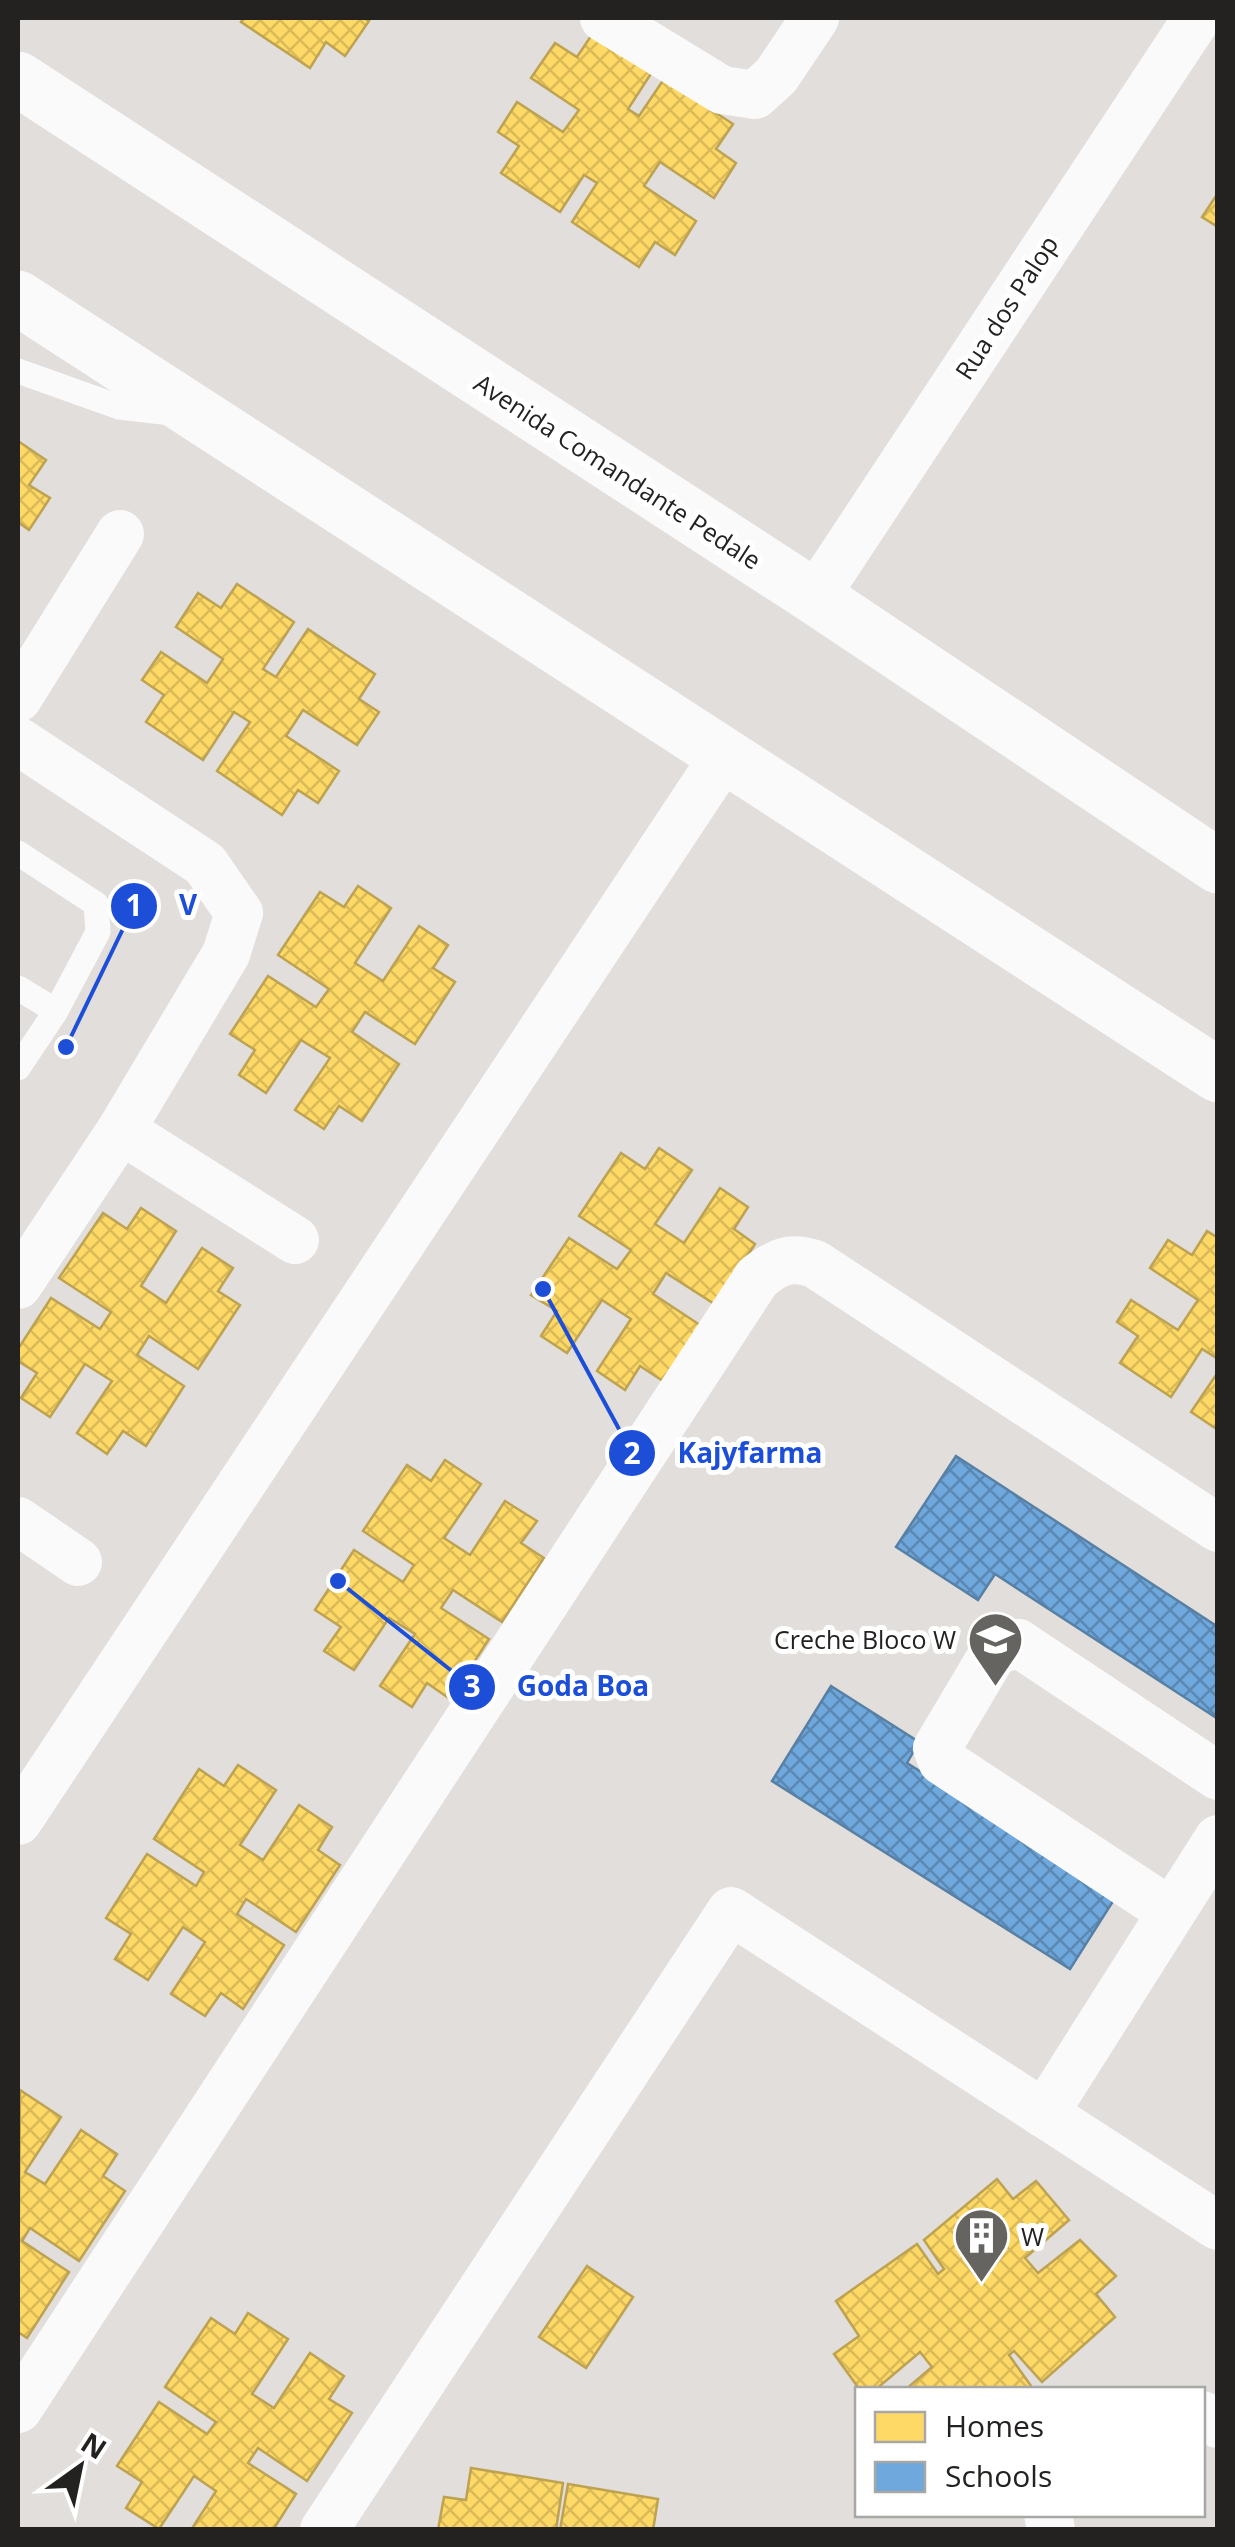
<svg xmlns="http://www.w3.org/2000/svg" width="1235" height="2547" font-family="'Open Sans',sans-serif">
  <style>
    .homes { fill: url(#homes-cross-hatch); stroke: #bda251; stroke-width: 2.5 }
    .schools { fill: url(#schools-cross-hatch); stroke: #5880a4; stroke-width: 2.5 }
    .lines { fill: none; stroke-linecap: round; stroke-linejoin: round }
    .lane { stroke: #fafafa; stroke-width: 25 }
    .street { stroke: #fafafa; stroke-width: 48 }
    .secondary { stroke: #fafafa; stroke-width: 55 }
    .labels { text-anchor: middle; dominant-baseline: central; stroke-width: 10; stroke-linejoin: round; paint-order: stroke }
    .street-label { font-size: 25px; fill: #242220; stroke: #fff }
    .poi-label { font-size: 25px; fill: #242220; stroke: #fff; text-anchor: end }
    .leader { fill: none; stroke: #1d4ed8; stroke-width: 4 }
    .callout-dot { fill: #1d4ed8; stroke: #fff; stroke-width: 4 }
    .mark-label { font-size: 30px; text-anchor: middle; font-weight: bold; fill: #fff }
    .callout-label { font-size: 28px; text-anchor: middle; font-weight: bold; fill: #1d4ed8; stroke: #fff; stroke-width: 10; stroke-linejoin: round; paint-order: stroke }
  </style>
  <defs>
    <pattern id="homes-cross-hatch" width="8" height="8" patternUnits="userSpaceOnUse" patternTransform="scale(2.5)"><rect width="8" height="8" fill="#ffd966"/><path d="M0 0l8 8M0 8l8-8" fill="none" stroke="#daba58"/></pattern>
    <pattern id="schools-cross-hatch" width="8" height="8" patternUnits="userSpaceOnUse" patternTransform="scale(2.5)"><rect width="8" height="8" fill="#6fa8dc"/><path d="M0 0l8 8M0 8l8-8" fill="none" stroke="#5b88b2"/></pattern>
  </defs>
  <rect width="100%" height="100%" fill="#e1dedb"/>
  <g class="homes">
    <polygon points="244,18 364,18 369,21 345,56 326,42 310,68 241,22"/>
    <polygon points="593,33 652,72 628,109 639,116 664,79 733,124 716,149 736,163 714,198 660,162 644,186 696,221 675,255 655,242 639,267 572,222 597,183 584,175 560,212 501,173 519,146 498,132 517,102 563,132 579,110 531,78 555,43 577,57"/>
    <polygon points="1218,193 1218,227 1202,217"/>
    <polygon points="18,441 46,460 29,485 50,498 29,530 18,522"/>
    <polygon points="237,584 294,622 263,669 276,677 308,629 375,674 359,699 379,712 357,745 303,710 286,736 339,771 318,803 298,790 282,815 217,771 250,722 234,712 203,760 146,722 164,695 142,680 161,652 207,683 223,659 176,627 198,593 221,608"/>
    <polygon points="358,886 391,908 355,963 383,981 419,926 448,945 433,968 455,982 415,1044 365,1012 352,1032 399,1064 362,1121 339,1106 324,1129 295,1110 330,1058 301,1040 266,1093 239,1075 255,1050 230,1034 268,976 316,1007 329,989 278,955 320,892 344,907"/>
    <polygon points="659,1148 692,1170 655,1224 684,1243 720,1188 748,1207 734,1229 755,1244 716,1305 666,1273 653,1294 700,1325 663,1381 640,1366 625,1390 597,1371 631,1319 602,1300 567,1353 541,1336 557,1311 531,1295 569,1238 617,1269 631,1250 579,1216 621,1153 645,1169"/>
    <polygon points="141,1208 176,1231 141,1286 166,1303 202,1248 233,1268 218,1291 240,1305 198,1369 149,1336 137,1355 184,1386 146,1446 123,1431 107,1454 77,1433 112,1381 85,1364 50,1417 21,1398 37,1373 18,1361 18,1349 51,1298 100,1329 111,1312 59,1278 103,1213 127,1229"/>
    <polygon points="1207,1231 1218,1238 1218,1359 1202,1349 1171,1397 1120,1363 1138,1336 1117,1322 1131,1300 1178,1330 1198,1300 1150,1268 1168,1240 1192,1255"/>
    <polygon points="1218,1372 1218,1430 1191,1412"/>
    <polygon points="445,1460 481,1484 444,1538 470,1555 505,1501 537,1521 521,1543 544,1558 502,1622 453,1590 441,1608 489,1639 450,1699 427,1683 412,1707 380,1686 415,1634 389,1618 354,1670 324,1651 341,1627 315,1610 354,1550 403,1582 414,1565 363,1531 407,1465 431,1481"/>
    <polygon points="238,1765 276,1790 240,1845 263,1860 299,1805 332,1827 318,1850 340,1865 296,1932 246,1899 237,1914 284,1945 243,2009 221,1993 205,2016 171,1994 205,1942 183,1927 148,1980 115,1959 131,1934 106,1918 147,1854 196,1886 204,1872 154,1839 199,1769 224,1786"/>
    <polygon points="20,2090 61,2117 25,2172 45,2184 81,2130 117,2154 103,2176 125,2191 79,2261 30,2228 22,2241 69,2272 27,2338 18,2332"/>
    <polygon points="997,2179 1013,2199 1036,2181 1069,2220 1025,2258 1038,2273 1080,2240 1116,2276 1096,2294 1115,2317 1042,2382 1014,2351 1009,2355 1034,2390 905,2390 932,2367 920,2352 875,2390 860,2390 834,2354 859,2336 836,2301 917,2244 938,2274 944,2269 924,2240"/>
    <polygon points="587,2266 633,2297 586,2368 539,2337"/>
    <polygon points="248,2313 288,2339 252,2394 274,2408 310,2353 344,2376 329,2399 352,2413 307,2481 258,2448 248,2463 296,2494 273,2530 191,2530 216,2491 194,2476 159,2529 126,2508 142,2482 117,2466 159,2402 207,2434 216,2422 165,2387 211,2318 235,2334"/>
    <polygon points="471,2468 563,2483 556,2530 438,2530 444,2497 466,2500"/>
    <polygon points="568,2484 658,2499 653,2530 560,2530"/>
  </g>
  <g class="schools">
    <polygon points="956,1456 1218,1627 1218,1719 995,1574 978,1600 896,1547"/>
    <polygon points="831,1686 919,1742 907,1763 1117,1895 1070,1969 772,1781"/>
  </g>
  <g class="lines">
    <g class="lane">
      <polyline points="18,371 119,407 171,413"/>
      <polyline points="18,853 96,904 98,932 56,1011 18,1068"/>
      <polyline points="18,988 56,1011"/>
    </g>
    <g class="street">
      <polyline points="604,18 722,90 755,95 776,76 815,18"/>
      <polyline points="815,597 1197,18"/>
      <polyline points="18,698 120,534"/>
      <polyline points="18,741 205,864 239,913 226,954 121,1130 18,1285"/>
      <polyline points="121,1130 295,1240"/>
      <polyline points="18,1521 78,1562"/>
      <polyline points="18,1821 726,753"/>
      <polyline points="1171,1912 942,1761 937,1748 994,1652 1018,1643 1218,1776"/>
      <polyline points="1044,2114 1218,1839"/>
      <path d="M18,2409L757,1278C778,1261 790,1256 815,1264L1218,1528"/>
      <polyline points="1202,2415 1218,2424"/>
      <polyline points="1048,2514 1051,2530"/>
      <polyline points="324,2530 731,1911 1218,2226"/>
    </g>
    <g class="secondary">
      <polyline points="18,79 815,597 1218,866"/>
      <polyline points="18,298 1218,1075"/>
    </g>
  </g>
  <defs>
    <symbol id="school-pin" viewBox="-11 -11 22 30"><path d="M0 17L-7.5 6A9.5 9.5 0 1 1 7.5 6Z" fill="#666461" stroke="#fff"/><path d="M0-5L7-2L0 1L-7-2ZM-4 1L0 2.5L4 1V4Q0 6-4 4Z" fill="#fff"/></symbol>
    <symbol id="building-pin" viewBox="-11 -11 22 30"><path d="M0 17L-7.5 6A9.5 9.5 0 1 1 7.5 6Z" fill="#666461" stroke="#fff"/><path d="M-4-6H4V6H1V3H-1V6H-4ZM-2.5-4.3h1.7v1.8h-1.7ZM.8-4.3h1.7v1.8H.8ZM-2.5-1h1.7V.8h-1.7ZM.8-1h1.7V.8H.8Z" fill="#fff"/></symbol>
  </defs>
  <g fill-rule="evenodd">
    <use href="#school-pin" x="964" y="1608" width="63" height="86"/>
    <use href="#building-pin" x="950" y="2204" width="63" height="86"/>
  </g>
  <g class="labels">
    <g class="street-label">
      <text transform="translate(1006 307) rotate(-57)">Rua dos Palop</text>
      <text transform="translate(618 471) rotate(33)">Avenida Comandante Pedale</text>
    </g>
    <g class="poi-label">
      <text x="956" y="1639">Creche Bloco W</text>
      <text x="1021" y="2236" text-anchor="start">W</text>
    </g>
  </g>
  <path class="leader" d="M66 1047L134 906M543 1289L632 1453M338 1581L472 1687"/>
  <g class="callout-dot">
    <circle cx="66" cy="1047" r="10"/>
    <circle cx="543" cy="1289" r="10"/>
    <circle cx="338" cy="1581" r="10"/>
    <circle cx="134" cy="906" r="25"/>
    <circle cx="632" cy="1453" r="25"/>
    <circle cx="472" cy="1687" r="25"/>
  </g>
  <g class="mark-label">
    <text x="134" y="916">1</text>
    <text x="632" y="1464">2</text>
    <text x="472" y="1697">3</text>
  </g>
  <g class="callout-label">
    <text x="188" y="915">V</text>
    <text x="750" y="1463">Kajyfarma</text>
    <text x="583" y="1696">Goda Boa</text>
  </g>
  <rect width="1235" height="2547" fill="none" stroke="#242220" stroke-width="40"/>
  <rect x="855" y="2387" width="350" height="130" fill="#ffffff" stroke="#a7a7a6" stroke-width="2.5"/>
  <rect x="875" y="2412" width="50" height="30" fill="#ffd966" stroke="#a7a7a6" stroke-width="2.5"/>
  <text x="945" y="2437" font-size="30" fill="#242220">Homes</text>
  <rect x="875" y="2462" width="50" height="30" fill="#6fa8dc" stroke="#a7a7a6" stroke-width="2.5"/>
  <text x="945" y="2487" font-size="30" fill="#242220">Schools</text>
  <g transform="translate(80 2467) rotate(33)" stroke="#ffffff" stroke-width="8" paint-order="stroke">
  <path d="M0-8L18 38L0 25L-18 38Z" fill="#242220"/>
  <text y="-15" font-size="28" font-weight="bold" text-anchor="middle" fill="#242220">N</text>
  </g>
</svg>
